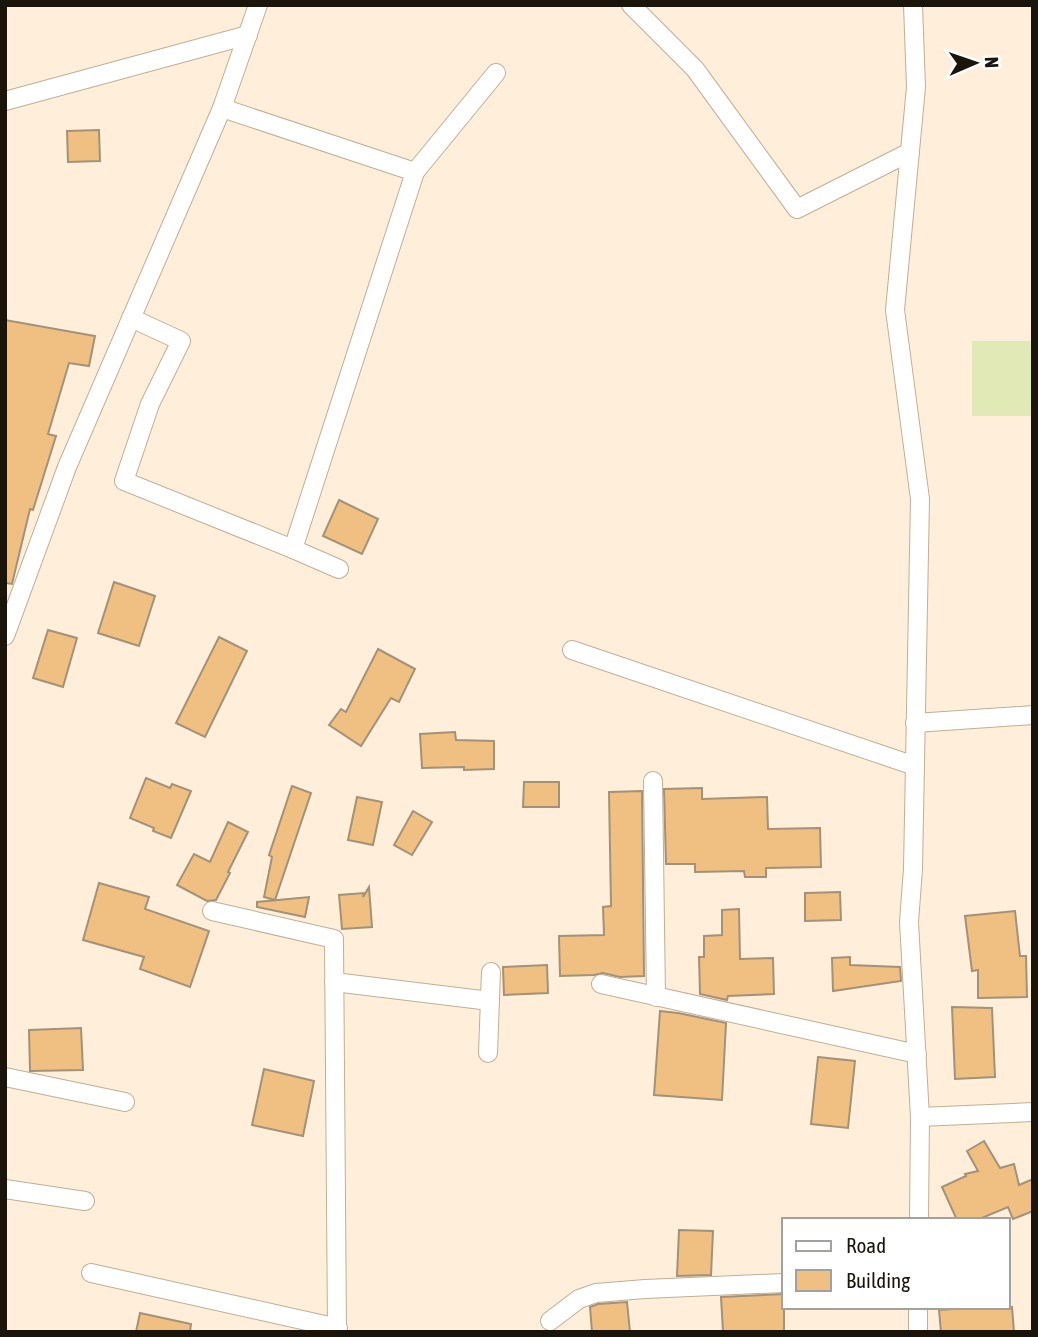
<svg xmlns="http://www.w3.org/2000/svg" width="1038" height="1337" font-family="'Asap Condensed',sans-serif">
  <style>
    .green { fill: #e1eab7 }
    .building { fill: #efc081; stroke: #a39179; stroke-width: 2 }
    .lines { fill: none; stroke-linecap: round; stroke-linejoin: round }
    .minor-casing { stroke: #c0ae95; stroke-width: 20 }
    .minor { stroke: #fff; stroke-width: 18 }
  </style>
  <rect width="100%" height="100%" fill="#ffefda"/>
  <rect class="green" x="972" y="341" width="61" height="75"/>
  <g class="building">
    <polygon points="99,130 100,161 68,162 67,131"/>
    <polygon points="5,320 95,336 89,366 69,363 48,434 56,436 33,510 30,509 12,584 5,583"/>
    <polygon points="339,500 378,519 362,554 323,536"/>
    <polygon points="114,582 155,596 139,646 98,633"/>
    <polygon points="48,630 77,638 63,687 33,678"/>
    <polygon points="219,637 247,651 205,737 176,723"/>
    <polygon points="378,649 415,669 399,702 391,698 361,746 329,725 341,709 346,712"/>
    <polygon points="455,732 456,740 494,741 494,769 464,770 464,767 422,768 420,734"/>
    <polygon points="146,778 170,788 172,784 191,791 171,838 153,831 154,828 130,818"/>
    <polygon points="524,782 559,782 559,807 523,807"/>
    <polygon points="292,786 311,793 275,900 264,897 272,857 269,855"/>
    <polygon points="702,788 702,799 767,797 768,829 820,828 821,867 766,868 766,877 745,877 744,871 695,872 695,864 666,864 664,789"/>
    <polygon points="642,791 644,976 620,977 603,973 594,975 560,976 559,936 604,935 603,907 611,906 609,792"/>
    <polygon points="357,797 382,802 373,845 348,840"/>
    <polygon points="413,811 432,822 412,855 394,845"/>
    <polygon points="228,822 248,832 228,872 230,873 216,900 207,901 177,885 194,854 210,862"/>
    <polygon points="99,883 149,897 145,909 209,931 190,987 140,969 144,957 83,940"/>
    <polygon points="369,887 372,927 342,929 339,895 364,893 363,897"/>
    <polygon points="840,892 841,920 805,921 805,893"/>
    <polygon points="309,897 305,917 257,907 257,902"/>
    <polygon points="739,909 740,959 773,958 774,994 728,996 727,1000 700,994 699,957 704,957 704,936 722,935 722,910"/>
    <polygon points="1015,911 1020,956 1026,956 1027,997 978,998 978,970 972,971 965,916"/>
    <polygon points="850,957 850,965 900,967 901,981 833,991 832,958"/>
    <polygon points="547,965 548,993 504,995 503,967"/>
    <polygon points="952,1007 992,1008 995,1077 955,1079"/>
    <polygon points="660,1011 678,1013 726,1023 722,1100 654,1095"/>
    <polygon points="81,1028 83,1070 30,1071 29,1030"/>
    <polygon points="818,1057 855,1061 848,1128 811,1124"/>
    <polygon points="264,1069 314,1081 303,1136 252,1125"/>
    <polygon points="984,1141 1000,1168 1014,1164 1019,1185 1033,1179 1033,1211 1013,1219 1008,1207 977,1220 957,1220 942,1187 966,1176 965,1174 978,1171 967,1151"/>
    <polygon points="679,1230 713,1231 711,1275 677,1276"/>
    <polygon points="784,1294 784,1332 723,1332 721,1297"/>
    <polygon points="627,1302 630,1332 592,1332 590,1307 598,1304"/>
    <polygon points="982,1307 1012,1307 1014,1332 941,1332 939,1310"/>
    <polygon points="140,1313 191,1324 190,1332 136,1332"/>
  </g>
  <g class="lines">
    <defs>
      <g id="minor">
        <polyline points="631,5 695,69 797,209 910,152"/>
        <polyline points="913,5 916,87 895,310 920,499 913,869 909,922 920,1117 919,1220"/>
        <polyline points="5,101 248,35"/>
        <polyline points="222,108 415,172"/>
        <polyline points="131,318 181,341 150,404 124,481 293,549 339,569"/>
        <polyline points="293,549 415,172 496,73"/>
        <polyline points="5,636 67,467 222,108 258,5"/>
        <polyline points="572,650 915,766"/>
        <polyline points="915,723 1033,715"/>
        <polyline points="653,781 656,997"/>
        <polyline points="212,911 334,939 337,1332"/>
        <polyline points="334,982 490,1001"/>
        <polyline points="601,984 917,1054"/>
        <polyline points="488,1053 491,972"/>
        <polyline points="5,1077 125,1102"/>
        <polyline points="920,1117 1033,1112"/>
        <polyline points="5,1189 85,1201"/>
        <polyline points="91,1273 338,1328"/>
        <polyline points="550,1321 579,1299 596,1293 645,1289 784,1283"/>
        <polyline points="918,1332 918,1307"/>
      </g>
    </defs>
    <use href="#minor" class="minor-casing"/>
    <use href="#minor" class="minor"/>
  </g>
  <rect width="1038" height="1337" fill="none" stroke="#1a140b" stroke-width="14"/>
  <rect x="782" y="1218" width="228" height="91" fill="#ffffff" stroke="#a3a19d" stroke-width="2"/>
  <rect x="796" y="1241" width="35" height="10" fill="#ffffff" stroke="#a3a19d" stroke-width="2"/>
  <text x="846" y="1253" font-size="21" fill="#1a140b">Road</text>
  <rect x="796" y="1270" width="35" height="21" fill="#efc081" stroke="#a3a19d" stroke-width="2"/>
  <text x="846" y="1288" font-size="21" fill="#1a140b">Building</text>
  <g transform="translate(975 63) rotate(88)" stroke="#ffffff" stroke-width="5" paint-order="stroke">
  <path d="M0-5L12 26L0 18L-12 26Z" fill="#1a140b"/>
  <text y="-10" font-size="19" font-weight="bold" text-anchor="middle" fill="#1a140b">N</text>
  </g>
</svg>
